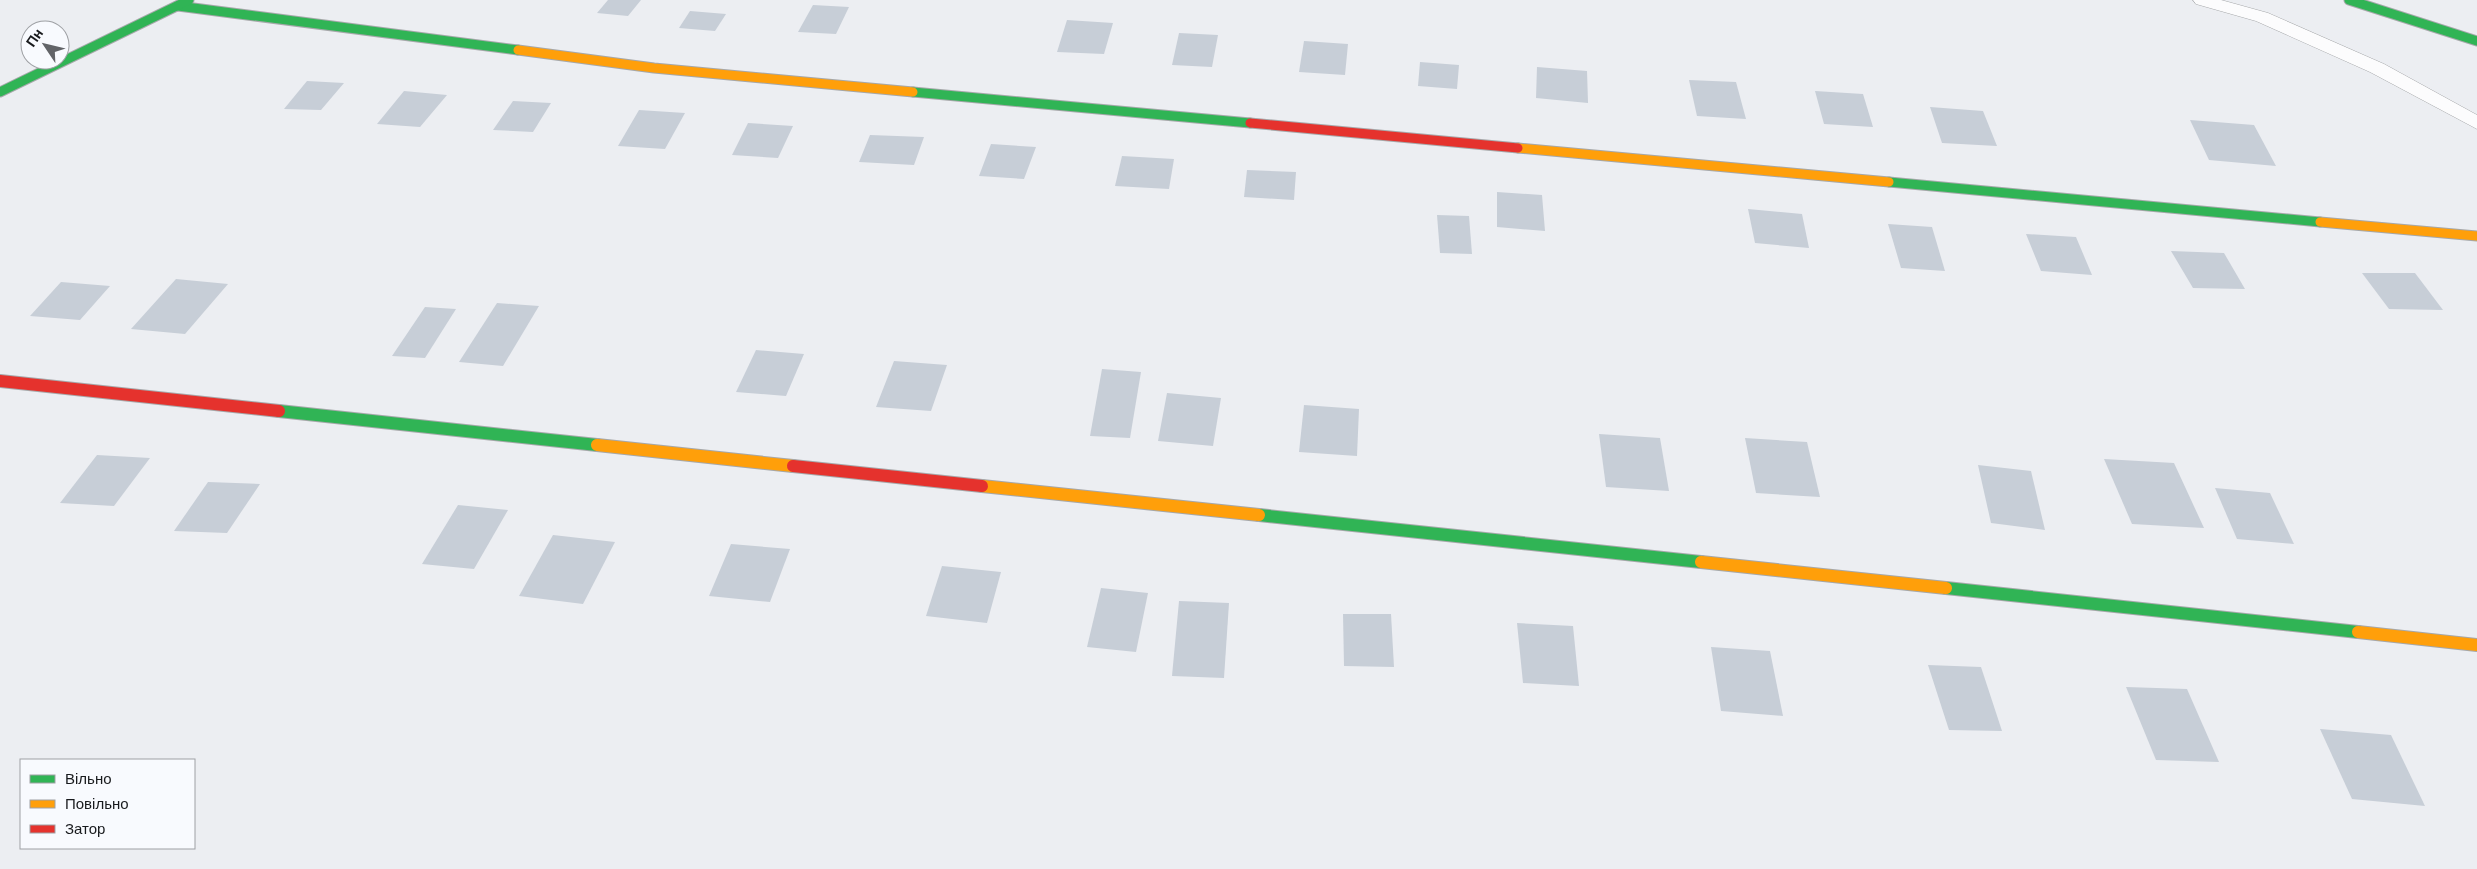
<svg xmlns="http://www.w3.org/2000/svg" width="2477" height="869" font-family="Helvetica,sans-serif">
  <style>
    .building { fill: #c7ced7 }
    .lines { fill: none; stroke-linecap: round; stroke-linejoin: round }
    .lane-casing { stroke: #a6a8aa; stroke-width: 1 }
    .fast-far1-casing { stroke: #a6a8aa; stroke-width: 11 }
    .fast-casing { stroke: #a6a8aa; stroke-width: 14 }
    .slow-far1-casing { stroke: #a6a8aa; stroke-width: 11 }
    .slow-casing { stroke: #a6a8aa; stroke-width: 14 }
    .jam-far1-casing { stroke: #a6a8aa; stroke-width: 11 }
    .jam-casing { stroke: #a6a8aa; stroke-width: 14 }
    .lane { fill: #fcfcfd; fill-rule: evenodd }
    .fast-far1 { stroke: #30b455; stroke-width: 9 }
    .fast { stroke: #30b455; stroke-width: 12 }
    .slow-far1 { stroke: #ff9f0a; stroke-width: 9 }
    .slow { stroke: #ff9f0a; stroke-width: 12 }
    .jam-far1 { stroke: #e5322d; stroke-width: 9 }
    .jam { stroke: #e5322d; stroke-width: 12 }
  </style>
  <rect width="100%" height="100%" fill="#eceef2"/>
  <g class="building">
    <polygon points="608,0 641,0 628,16 597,13"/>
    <polygon points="813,5 849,7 836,34 798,32"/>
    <polygon points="690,11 726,14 715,31 679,28"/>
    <polygon points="1067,20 1113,23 1104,54 1057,52"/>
    <polygon points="1179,33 1218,35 1212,67 1172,65"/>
    <polygon points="1304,41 1348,44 1345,75 1299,72"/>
    <polygon points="1420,62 1459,65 1457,89 1418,86"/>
    <polygon points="1537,67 1587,71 1588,103 1536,98"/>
    <polygon points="1689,80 1736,82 1746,119 1697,116"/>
    <polygon points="307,81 344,83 321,110 284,109"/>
    <polygon points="404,91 447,95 420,127 377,124"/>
    <polygon points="1815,91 1863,94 1873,127 1824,124"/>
    <polygon points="513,101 551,103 533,132 493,130"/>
    <polygon points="1930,107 1983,111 1997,146 1942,143"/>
    <polygon points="639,110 685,113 665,149 618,146"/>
    <polygon points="2190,120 2254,125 2276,166 2209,160"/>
    <polygon points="748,123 793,126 778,158 732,155"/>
    <polygon points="870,135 924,137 914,165 859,162"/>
    <polygon points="991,144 1036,147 1024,179 979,176"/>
    <polygon points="1122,156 1174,159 1169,189 1115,186"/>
    <polygon points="1247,170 1296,172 1294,200 1244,197"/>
    <polygon points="1497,192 1542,195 1545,231 1497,227"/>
    <polygon points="1748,209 1802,214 1809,248 1755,243"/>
    <polygon points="1437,215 1469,216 1472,254 1440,253"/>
    <polygon points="1888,224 1932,227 1945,271 1901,268"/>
    <polygon points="2026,234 2076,237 2092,275 2041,271"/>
    <polygon points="2171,251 2224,253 2245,289 2193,288"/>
    <polygon points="2362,273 2415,273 2443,310 2389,309"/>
    <polygon points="176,279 228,284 185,334 131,329"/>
    <polygon points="61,282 110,286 80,320 30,316"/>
    <polygon points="497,303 539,306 503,366 459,362"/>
    <polygon points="425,307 456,309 425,358 392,356"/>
    <polygon points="756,350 804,354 786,396 736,392"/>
    <polygon points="894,361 947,365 931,411 876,407"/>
    <polygon points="1102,369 1141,372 1130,438 1090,436"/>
    <polygon points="1167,393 1221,398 1213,446 1158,441"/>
    <polygon points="1304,405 1359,409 1357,456 1299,452"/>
    <polygon points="1599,434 1660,438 1669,491 1606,487"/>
    <polygon points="1745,438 1807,442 1820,497 1756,493"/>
    <polygon points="97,455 150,458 114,506 60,503"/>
    <polygon points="2104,459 2174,463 2204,528 2132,524"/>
    <polygon points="1978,465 2031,471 2045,530 1991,523"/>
    <polygon points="208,482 260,484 227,533 174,531"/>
    <polygon points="2215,488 2270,493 2294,544 2237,539"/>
    <polygon points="458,505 508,510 474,569 422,564"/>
    <polygon points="553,535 615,542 583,604 519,596"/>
    <polygon points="731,544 790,549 770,602 709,596"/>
    <polygon points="942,566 1001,572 987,623 926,616"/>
    <polygon points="1101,588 1148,593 1136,652 1087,647"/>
    <polygon points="1179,601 1229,603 1224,678 1172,676"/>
    <polygon points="1343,614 1391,614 1394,667 1344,666"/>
    <polygon points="1517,623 1573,626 1579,686 1523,683"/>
    <polygon points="1711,647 1770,651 1783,716 1721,711"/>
    <polygon points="1928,665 1981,667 2002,731 1949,730"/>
    <polygon points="2126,687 2187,689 2219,762 2156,760"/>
    <polygon points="2320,729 2391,735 2425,806 2352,799"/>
  </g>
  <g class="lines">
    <defs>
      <polygon id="lane" points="2193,0 2221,0 2268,13 2384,64 2477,115 2477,129 2370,72 2256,21 2196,4"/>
      <g id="fast-far1">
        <polyline points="2349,0 2477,41"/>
        <polyline points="178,6 518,50"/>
        <polyline points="0,92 189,0"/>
        <polyline points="913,92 1250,123"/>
        <polyline points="1889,182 2320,222"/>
      </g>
      <g id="fast">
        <polyline points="279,411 597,445"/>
        <polyline points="1259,515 1701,562"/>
        <polyline points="1946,588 2358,632"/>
      </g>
      <g id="slow-far1">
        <polyline points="518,50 654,68 913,92"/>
        <polyline points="1518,148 1889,182"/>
        <polyline points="2320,222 2477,236"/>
      </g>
      <g id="slow">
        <polyline points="597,445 793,466"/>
        <polyline points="982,486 1259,515"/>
        <polyline points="1701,562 1946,588"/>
        <polyline points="2358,632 2477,645"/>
      </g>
      <polyline id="jam-far1" points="1250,123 1518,148"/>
      <g id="jam">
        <polyline points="0,381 279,411"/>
        <polyline points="793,466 982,486"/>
      </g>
    </defs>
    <use href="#lane" class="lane-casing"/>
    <use href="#fast-far1" class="fast-far1-casing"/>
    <use href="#fast" class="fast-casing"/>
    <use href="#slow-far1" class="slow-far1-casing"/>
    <use href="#slow" class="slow-casing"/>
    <use href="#jam-far1" class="jam-far1-casing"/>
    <use href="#jam" class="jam-casing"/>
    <use href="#lane" class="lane"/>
    <use href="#fast-far1" class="fast-far1"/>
    <use href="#fast" class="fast"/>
    <use href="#slow-far1" class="slow-far1"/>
    <use href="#slow" class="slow"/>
    <use href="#jam-far1" class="jam-far1"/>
    <use href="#jam" class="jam"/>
  </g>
  <rect x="20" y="759" width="175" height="90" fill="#f8fafe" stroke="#9ea0a4"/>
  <rect x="30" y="775" width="25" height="8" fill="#30b455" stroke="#9ea0a4"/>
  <text x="65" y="784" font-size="15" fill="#181a1d">Вільно</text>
  <rect x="30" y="800" width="25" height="8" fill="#ff9f0a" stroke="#9ea0a4"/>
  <text x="65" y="809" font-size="15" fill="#181a1d">Повільно</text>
  <rect x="30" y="825" width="25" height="8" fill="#e5322d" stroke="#9ea0a4"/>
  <text x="65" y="834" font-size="15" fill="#181a1d">Затор</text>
  <g transform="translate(45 45) rotate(305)"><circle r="24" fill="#f8fafe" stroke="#9ea0a4"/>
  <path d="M0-4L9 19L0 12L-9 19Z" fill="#626468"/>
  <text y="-8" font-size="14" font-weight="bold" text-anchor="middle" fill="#181a1d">Пн</text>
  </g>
</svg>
